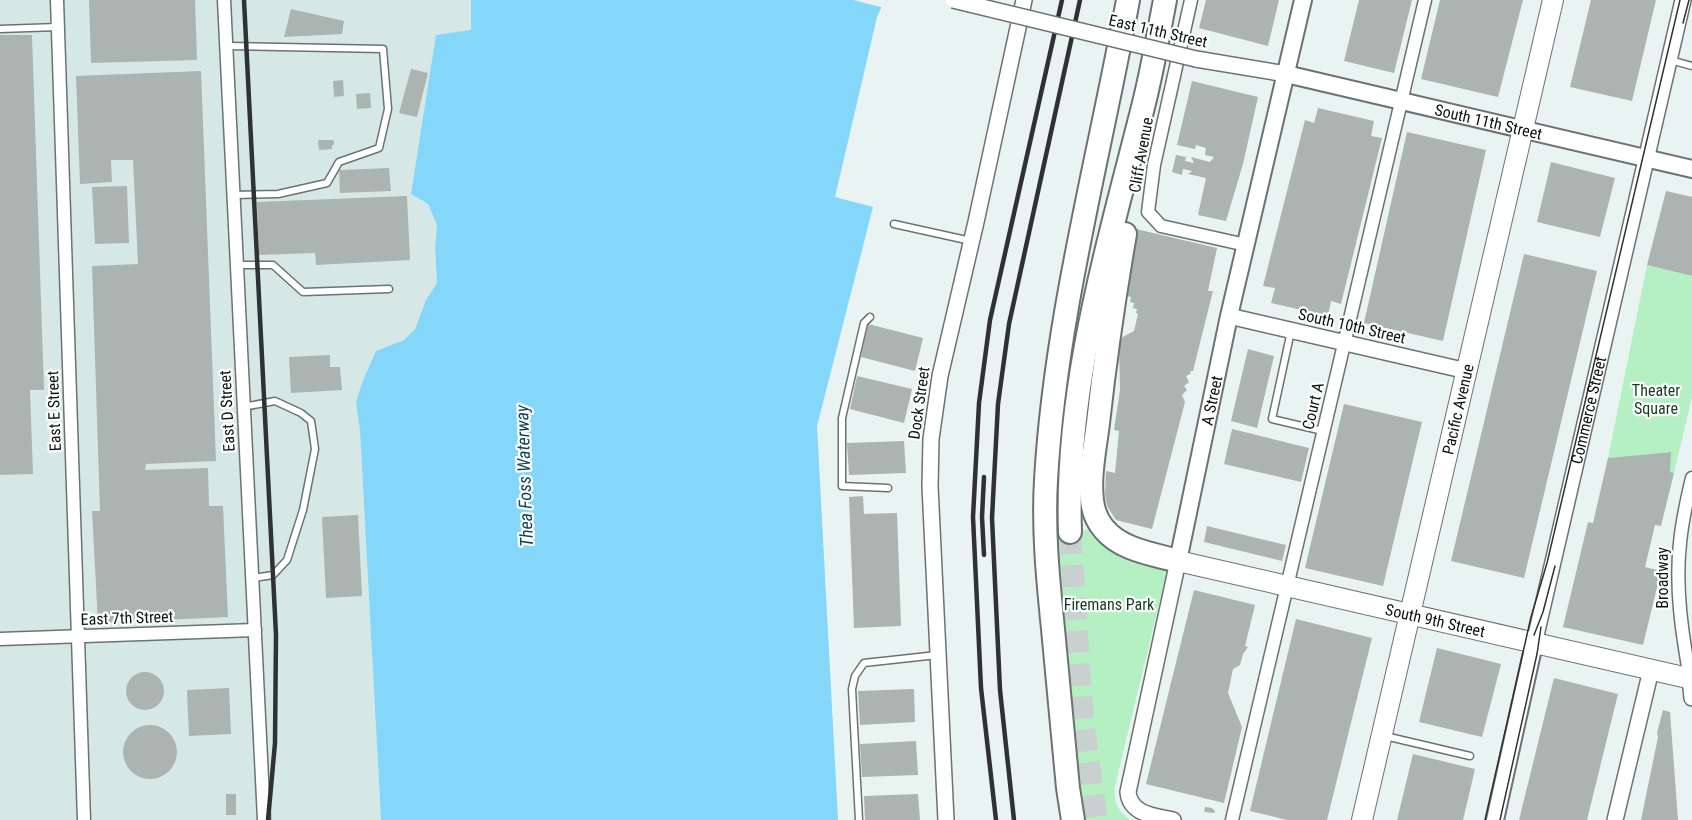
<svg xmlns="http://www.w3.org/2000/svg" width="1692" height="820" font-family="'Roboto Condensed',sans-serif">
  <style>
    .built { fill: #d5e8e6 }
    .green { fill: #b5f0c3 }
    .water { fill: #84d7f9 }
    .pier { fill: #e9f3f2 }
    .building { fill: #acb4b1 }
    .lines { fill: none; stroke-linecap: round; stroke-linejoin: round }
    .motorway-tunnel { stroke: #c8d1d0; stroke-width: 22; stroke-dasharray: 22 11; stroke-linecap: butt }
    .service-casing { stroke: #6b7372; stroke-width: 9 }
    .minor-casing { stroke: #6b7372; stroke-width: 15 }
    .tertiary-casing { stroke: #6b7372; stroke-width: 18 }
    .secondary-casing { stroke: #6b7372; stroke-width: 20 }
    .primary-casing { stroke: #6b7372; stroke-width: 22 }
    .motorway-casing { stroke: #6b7372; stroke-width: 26 }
    .service { stroke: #fff; stroke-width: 6 }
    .minor { stroke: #fff; stroke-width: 12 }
    .tertiary { stroke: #fff; stroke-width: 15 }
    .secondary { stroke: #fff; stroke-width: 16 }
    .primary { stroke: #fff; stroke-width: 20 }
    .motorway { stroke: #fff; stroke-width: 22 }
    .tram { stroke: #2e3232; stroke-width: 1.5 }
    .rail { stroke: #2e3232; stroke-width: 4.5 }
    .tertiary-bridge-casing { stroke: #6b7372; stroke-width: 18; stroke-linecap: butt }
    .tertiary-bridge { stroke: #fff; stroke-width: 15 }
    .labels { text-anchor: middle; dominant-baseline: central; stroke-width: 4.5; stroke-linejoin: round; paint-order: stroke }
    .street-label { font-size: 16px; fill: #0f1212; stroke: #fdfffe }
    .park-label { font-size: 16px; fill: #173921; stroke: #fdfffe }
    .water-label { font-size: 18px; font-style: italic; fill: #134355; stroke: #fdfffe }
  </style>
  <rect width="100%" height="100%" fill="#e9f3f2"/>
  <polygon class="built" points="0,0 471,0 471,30 426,105 411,194 428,204 437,225 435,248 437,283 426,300 415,329 404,340 376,351 356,402 360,431 381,820 0,820"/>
  <g class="green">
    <polygon points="1647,265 1692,276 1692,397 1674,473 1670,472 1670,452 1608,458"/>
    <path d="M1088,529C1112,559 1129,559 1164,568L1167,571L1115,786C1113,802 1117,810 1130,820H1082L1068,718L1056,540L1074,532L1075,534Z"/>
  </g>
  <polygon class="water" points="471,0 885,0 877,17 835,197 873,207 817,426 838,820 381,820 360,431 356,402 362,383 376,351 404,340 415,329 426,300 437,283 435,248 437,225 428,204 411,194 436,35 471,30"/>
  <polygon class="pier" points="853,0 888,0 885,8"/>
  <g class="building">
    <polygon points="89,0 195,0 197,60 91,63"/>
    <polygon points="1206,0 1279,0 1268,46 1199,28"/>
    <polygon points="1359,0 1412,0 1394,73 1344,61"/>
    <polygon points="1440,0 1523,0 1498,97 1421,79"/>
    <polygon points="1591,0 1656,0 1632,101 1570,87"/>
    <polygon points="291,9 344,21 342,34 284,37"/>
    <polygon points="0,35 32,35 44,390 30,390 33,474 0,475"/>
    <polygon points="411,69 428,73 417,117 399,113"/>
    <polygon points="201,71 216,461 146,464 145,470 208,468 209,506 223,506 228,617 98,623 92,511 100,511 92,266 138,264 133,160 111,160 112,182 80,184 76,76"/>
    <polygon points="343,80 344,96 334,97 333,81"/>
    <polygon points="1192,81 1258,97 1243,164 1226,221 1198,215 1206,178 1188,174 1192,171 1183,169 1182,175 1172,172 1176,155 1186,157 1185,161 1194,163 1191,157 1210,162 1214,157 1205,155 1206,148 1196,145 1195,149 1177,145"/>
    <polygon points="370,93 371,108 357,109 356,94"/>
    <polygon points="1318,108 1374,121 1371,136 1382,138 1341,304 1331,301 1328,316 1271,303 1275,288 1263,286 1305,120 1314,123"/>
    <polygon points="1407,132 1486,150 1443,341 1364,323"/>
    <polygon points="318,140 332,140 334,141 334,145 332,145 332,149 319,150"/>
    <polygon points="1551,162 1615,178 1600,237 1537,222"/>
    <polygon points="389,168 391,191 340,193 339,170"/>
    <polygon points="127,186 129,243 95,244 92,187"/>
    <polygon points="1666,191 1692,197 1692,276 1647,265"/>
    <polygon points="407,196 410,260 316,265 315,253 259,255 257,202"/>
    <polygon points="1136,229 1217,248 1208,291 1213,291 1193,371 1191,371 1190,374 1186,376 1189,382 1184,386 1187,390 1182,395 1185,402 1152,529 1116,520 1107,506 1105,494 1106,471 1115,473 1119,431 1114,430 1120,390 1119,344 1117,340 1134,331 1138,314 1136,313 1137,309 1133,308 1134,303 1130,302 1131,297 1126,296"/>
    <polygon points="1524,254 1597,271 1524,578 1451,561"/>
    <polygon points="868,324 923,338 915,371 861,357"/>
    <polygon points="1248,349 1274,356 1257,428 1231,421"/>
    <polygon points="330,355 330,367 340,367 342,390 291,393 289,357"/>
    <polygon points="857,376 912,389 904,423 850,409"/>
    <polygon points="1344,404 1422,422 1383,586 1305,568"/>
    <polygon points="1232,429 1309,448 1301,482 1224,464"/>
    <polygon points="904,441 906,473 849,475 847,443"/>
    <polygon points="1671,452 1670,472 1674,473 1661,526 1655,525 1645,567 1661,571 1643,645 1563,627 1588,522 1593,523 1608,458"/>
    <polygon points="863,496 864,514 897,513 901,626 854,628 849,497"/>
    <polygon points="358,515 362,596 326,598 322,517"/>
    <polygon points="1207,526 1286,545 1282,561 1204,542"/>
    <polygon points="1194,590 1255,605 1245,646 1248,647 1243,654 1240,665 1233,669 1228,693 1242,727 1224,803 1146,784"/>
    <polygon points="1296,619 1372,638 1327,820 1287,820 1250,811"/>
    <polygon points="1437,648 1501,664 1482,737 1419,722"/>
    <circle cx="145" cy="691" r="19"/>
    <polygon points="1554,678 1618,694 1587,820 1519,820"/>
    <polygon points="229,688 231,734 189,736 187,690"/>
    <polygon points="914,689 915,722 860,725 858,691"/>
    <polygon points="1663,710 1670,712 1678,820 1641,820 1658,737 1657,733"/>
    <circle cx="150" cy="752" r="27"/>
    <polygon points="916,741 918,775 862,777 860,744"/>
    <polygon points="1413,754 1475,769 1463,820 1397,820"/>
    <rect x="226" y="794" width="10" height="21"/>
    <polygon points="918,794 920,820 865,820 864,796"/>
    <polygon points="1205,807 1212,808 1215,811 1214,813 1204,812"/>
  </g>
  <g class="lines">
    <polyline class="motorway-tunnel" points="1070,532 1083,721 1097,820"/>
    <defs>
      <g id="service">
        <polyline points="0,29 58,27"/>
        <polyline points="227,46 383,49 388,109 379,148 339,162 327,183 278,194 233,195"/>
        <polyline points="1670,60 1692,66"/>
        <polyline points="894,224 971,241"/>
        <polyline points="237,265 273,265 303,292 389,289"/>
        <polyline points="870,317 864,323 842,418 842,486 888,488"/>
        <polyline points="1291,331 1272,419 1323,431"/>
        <polyline points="243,407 275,401 301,413 311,421 315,449 303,510 287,560 273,575 253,578"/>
        <polyline points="1385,736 1470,756"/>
        <polyline points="859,820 852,689 855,676 864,663 937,655"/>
      </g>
      <g id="minor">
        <polyline points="57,0 84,820"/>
        <polyline points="224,0 264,820"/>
        <polyline points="1191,0 1154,165 1148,212 1161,226 1246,245"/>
        <polyline points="0,639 255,630"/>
        <path d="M1690,678C1682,633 1675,588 1680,543C1682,521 1687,499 1692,478"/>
        <polyline points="1232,820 1425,0"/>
      </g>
      <g id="tertiary">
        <polyline points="1196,59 1286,74"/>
        <polyline points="1229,316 1467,371"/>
        <path id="s1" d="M1534,644L1683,0"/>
        <polyline points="1690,678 1692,698"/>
        <polyline points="946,820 930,486 931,439 940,376 976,222 1024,0"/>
        <path d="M1173,820C1156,816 1130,815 1128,792L1178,561"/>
        <polyline points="1615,820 1651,670"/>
      </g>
      <g id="secondary">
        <path id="s2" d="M1286,74L1692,169"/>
        <path id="s3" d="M1178,561L1229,316L1303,0"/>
        <polyline points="1495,820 1534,644"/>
      </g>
      <g id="primary">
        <path id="s4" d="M1178,561L1692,679"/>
        <path id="s5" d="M1362,820L1553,0"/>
      </g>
      <g id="motorway">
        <path d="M1125,234C1114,297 1105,360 1098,423C1095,448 1089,475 1092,500C1093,510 1097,521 1104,529C1121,550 1153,554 1178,561"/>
        <path d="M1070,532C1065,387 1108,246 1143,107C1152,72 1158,36 1165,0"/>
        <path d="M1073,820L1068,788C1063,735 1058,682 1053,629C1048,580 1043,529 1046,480C1055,320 1099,158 1128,0"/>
      </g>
    </defs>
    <use href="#service" class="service-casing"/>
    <use href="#minor" class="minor-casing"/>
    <use href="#tertiary" class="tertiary-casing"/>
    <use href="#secondary" class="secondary-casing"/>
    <use href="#primary" class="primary-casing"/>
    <use href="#motorway" class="motorway-casing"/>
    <use href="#service" class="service"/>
    <use href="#minor" class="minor"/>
    <use href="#tertiary" class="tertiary"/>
    <use href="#secondary" class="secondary"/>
    <use href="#primary" class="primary"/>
    <use href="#motorway" class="motorway"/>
    <g class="tram">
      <polyline points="1683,23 1689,0"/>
      <polyline points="1534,635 1543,612 1555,566"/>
      <polyline points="1485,820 1531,617 1547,563 1680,0"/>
      <polyline points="1500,820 1537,654 1541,627"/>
    </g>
    <g class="rail">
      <polyline points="244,0 276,635 275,743 268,820"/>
      <polyline points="984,555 982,517 984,477"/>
      <polyline points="996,820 981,688 973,517 979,403 990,320 1062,0"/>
      <polyline points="1014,820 1000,690 992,518 998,404 1009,324 1080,0"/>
    </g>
    <defs>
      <polyline id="tertiary-bridge" points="953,0 1196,59"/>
    </defs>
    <use href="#tertiary-bridge" class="tertiary-bridge-casing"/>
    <use href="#tertiary-bridge" class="tertiary-bridge"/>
  </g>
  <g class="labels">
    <g class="street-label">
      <text transform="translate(1158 31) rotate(13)">East 11th Street</text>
      <text stroke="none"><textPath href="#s2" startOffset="208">South 11th Street</textPath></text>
      <text transform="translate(1141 155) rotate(-80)">Cliff Avenue</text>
      <text transform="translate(1352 326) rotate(13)">South 10th Street</text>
      <text stroke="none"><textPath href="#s3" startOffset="164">A Street</textPath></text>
      <text transform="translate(919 403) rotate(-82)">Dock Street</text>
      <text transform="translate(1313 406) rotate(-77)">Court A</text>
      <text stroke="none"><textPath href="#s5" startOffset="422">Pacific Avenue</textPath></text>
      <text stroke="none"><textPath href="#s1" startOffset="240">Commerce Street</textPath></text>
      <text transform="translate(54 411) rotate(-92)">East E Street</text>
      <text transform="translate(227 411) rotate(-93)">East D Street</text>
      <text transform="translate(1662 578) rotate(-90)">Broadway</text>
      <text transform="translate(127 618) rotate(-2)">East 7th Street</text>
      <text stroke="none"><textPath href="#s4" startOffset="264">South 9th Street</textPath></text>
    </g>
    <g class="park-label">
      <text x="1656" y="390">Theater<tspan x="1656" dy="18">Square</tspan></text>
      <text x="1109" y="604">Firemans Park</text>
    </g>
    <g class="water-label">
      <text transform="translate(524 476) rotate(-92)">Thea Foss Waterway</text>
    </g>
  </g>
</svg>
